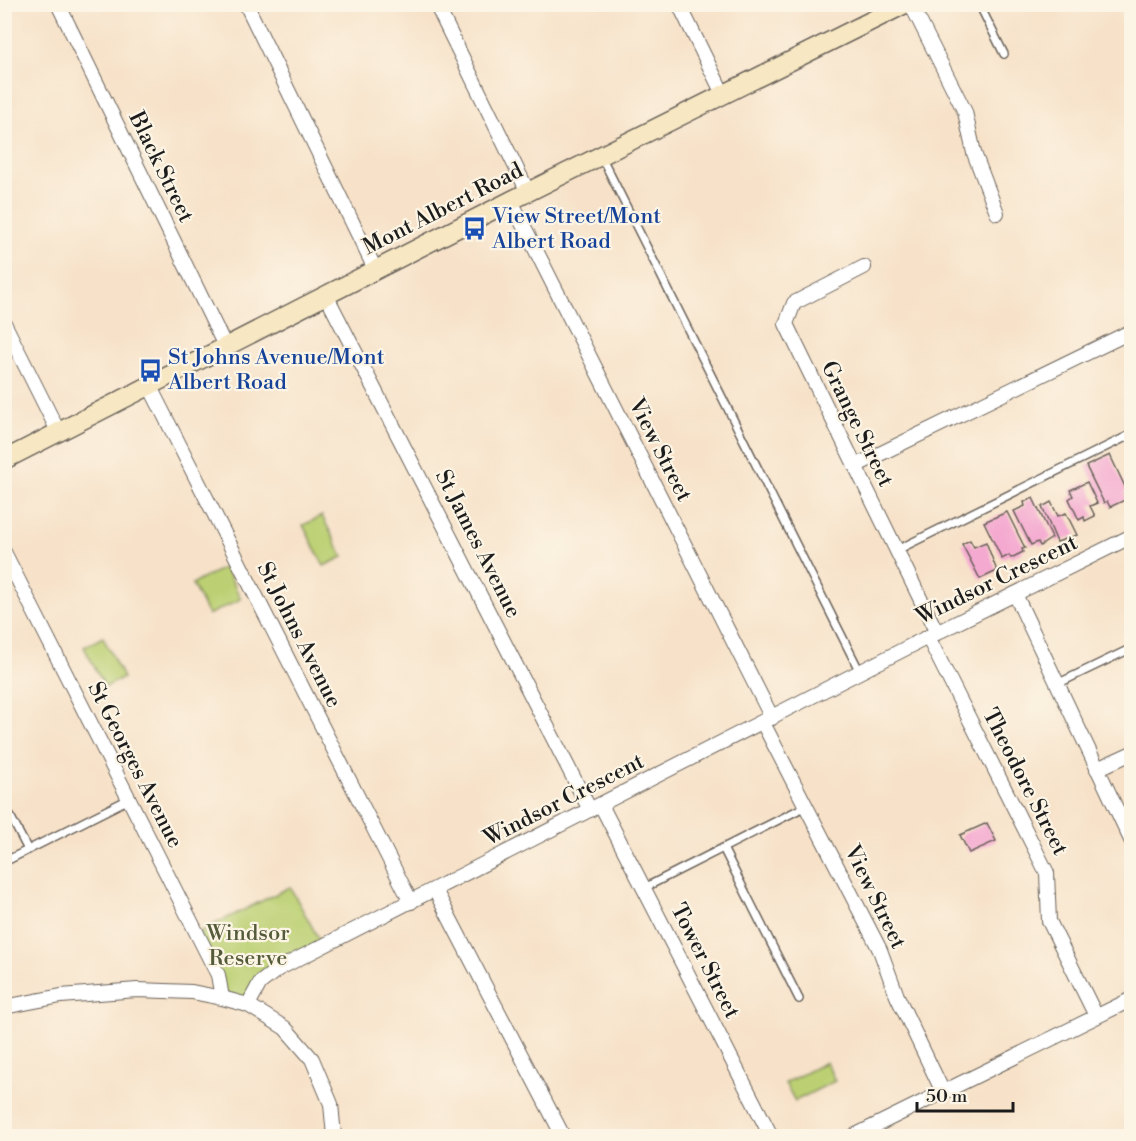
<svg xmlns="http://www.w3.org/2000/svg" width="1136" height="1141" font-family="'Libre Bodoni',serif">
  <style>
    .green { fill: #bcd073; stroke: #6c7648; stroke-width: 1.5 }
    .building { fill: #f4a9d0 }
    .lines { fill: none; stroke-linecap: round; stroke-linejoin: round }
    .lane-casing { stroke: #696159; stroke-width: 10 }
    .street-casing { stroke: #696159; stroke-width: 16 }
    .secondary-casing { stroke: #696159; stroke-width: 21 }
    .lane { stroke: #fff; stroke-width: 7 }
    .street { stroke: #fff; stroke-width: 14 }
    .secondary { stroke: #f7e8c3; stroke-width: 18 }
    .labels { text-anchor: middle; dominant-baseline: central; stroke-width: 4.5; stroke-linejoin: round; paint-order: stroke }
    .street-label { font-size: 22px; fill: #1c1c1c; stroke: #fcf5e5 }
    .transit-label { font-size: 22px; fill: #164399; stroke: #fcf5e5; text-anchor: start }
    .park-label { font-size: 22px; fill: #545b3a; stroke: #fcf5e5 }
  </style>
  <rect width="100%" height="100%" fill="#fcf5e5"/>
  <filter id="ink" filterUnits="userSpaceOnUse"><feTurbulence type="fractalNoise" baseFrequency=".0167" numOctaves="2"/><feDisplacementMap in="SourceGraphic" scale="12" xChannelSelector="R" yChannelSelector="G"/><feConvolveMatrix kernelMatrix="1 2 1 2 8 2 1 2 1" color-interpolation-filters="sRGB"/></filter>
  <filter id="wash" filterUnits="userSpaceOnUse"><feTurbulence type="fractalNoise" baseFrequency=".008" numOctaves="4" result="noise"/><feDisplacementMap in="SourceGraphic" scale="24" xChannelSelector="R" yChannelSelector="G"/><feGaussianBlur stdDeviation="1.35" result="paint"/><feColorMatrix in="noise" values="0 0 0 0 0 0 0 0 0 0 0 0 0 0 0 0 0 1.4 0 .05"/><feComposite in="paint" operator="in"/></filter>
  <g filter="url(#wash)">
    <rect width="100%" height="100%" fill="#f7e2c9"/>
    <g class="green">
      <polygon points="322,516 343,557 324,566 303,525"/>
      <polygon points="225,567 241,599 208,615 192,584"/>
      <polygon points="103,637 123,678 105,687 84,647"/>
      <polygon points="290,887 321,943 279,965 247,1003 225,994 199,932"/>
      <polygon points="826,1062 835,1081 795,1101 785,1083"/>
    </g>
    <g id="blocks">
      <g class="building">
        <polygon points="1110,455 1127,491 1124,493 1127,499 1110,507 1107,501 1104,503 1086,466"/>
        <polygon points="1087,482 1097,503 1090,506 1095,516 1085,521 1084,517 1079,520 1069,499 1073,496 1070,490"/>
        <polygon points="1033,498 1052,538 1040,546 1038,542 1031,545 1014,511 1025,506 1024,502"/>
        <polygon points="1051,502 1058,516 1066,513 1077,535 1057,542 1042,507"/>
        <polygon points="1007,512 1025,548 1022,549 1023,552 1011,558 1009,555 1002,559 984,522"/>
        <polygon points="970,540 974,547 986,542 997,571 980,579 962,544"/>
        <polygon points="987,823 996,841 969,853 960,835"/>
      </g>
    </g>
  </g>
  <g filter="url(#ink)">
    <use href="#blocks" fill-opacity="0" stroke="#696159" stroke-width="1.5"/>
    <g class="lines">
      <defs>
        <g id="lane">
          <polyline points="979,4 1004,54"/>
          <polyline points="601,156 860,672"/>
          <polyline points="895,551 1132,434"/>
          <polyline points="1057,684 1132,648"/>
          <polyline points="4,804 28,850"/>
          <polyline points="723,848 799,999"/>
          <polyline points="4,862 129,799"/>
          <polyline points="644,888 806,806"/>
        </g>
        <g id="street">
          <polyline points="58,4 226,348"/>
          <polyline points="246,4 376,271"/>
          <polyline points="436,4 528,192"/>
          <polyline points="679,4 723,94"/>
          <polyline points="911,4 965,112 974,153 997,213"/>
          <polyline points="511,201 772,718"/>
          <polyline points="864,267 794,303 786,324 937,633"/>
          <polyline points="327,297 590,810"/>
          <polyline points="4,323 59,433"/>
          <polyline points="150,387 411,902"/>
          <polyline points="855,466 1132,331"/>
          <polyline points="4,552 218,975 222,998"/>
          <polyline points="1015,594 1132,842"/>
          <polyline points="928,637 1047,873 1049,921 1096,1016"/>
          <polyline points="763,723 880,950 897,996 943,1092"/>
          <polyline points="1097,769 1132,753"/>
          <polyline points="601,805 771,1136"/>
          <polyline points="435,890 563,1136"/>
          <polyline points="248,1005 260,983 278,969 928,637 1132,536"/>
          <polyline points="4,1007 61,996 137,990 192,992 222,998 248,1005 285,1028 312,1059 331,1104 334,1136"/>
          <polyline points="854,1136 1132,999"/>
        </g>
        <polyline id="secondary" points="4,460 528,192 905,4"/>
      </defs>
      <use href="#lane" class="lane-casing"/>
      <use href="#street" class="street-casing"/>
      <use href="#secondary" class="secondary-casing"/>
      <use href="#lane" class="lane"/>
      <use href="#street" class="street"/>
      <use href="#secondary" class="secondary"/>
    </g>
  </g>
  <defs>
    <symbol id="bus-bare" viewBox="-9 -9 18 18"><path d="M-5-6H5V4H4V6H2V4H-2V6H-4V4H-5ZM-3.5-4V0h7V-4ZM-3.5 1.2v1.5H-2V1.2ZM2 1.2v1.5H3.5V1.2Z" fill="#1a4fb4" stroke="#fcf5e5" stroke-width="2.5" paint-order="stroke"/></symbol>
  </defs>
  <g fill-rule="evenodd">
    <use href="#bus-bare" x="458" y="212" width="33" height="33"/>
    <use href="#bus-bare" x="134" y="354" width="33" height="33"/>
  </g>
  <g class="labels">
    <g class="street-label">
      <text transform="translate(161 167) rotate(64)">Black Street</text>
      <text transform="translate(443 209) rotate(-27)">Mont Albert Road</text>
      <text transform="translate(857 424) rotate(64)">Grange Street</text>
      <text transform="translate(660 450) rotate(63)">View Street</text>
      <text transform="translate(478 544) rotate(63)">St James Avenue</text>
      <text transform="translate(997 580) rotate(-26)">Windsor Crescent</text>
      <text transform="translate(299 635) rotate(63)">St Johns Avenue</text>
      <text transform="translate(135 765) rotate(63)">St Georges Avenue</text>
      <text transform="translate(1025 782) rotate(63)">Theodore Street</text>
      <text transform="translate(564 800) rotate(-27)">Windsor Crescent</text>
      <text transform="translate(875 897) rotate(64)">View Street</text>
      <text transform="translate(705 961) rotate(63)">Tower Street</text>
    </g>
    <g class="transit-label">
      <text x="492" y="216">View Street/Mont<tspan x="492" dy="25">Albert Road</tspan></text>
      <text x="168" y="357">St Johns Avenue/Mont<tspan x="168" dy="25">Albert Road</tspan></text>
    </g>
    <g class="park-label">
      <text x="248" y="933">Windsor<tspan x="248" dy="25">Reserve</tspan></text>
    </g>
  </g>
  <rect width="1136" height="1141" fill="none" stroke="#fcf5e5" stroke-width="24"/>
  <path d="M917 1102v9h96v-9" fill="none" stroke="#1c1c1c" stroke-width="3"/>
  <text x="926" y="1102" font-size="18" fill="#1c1c1c" stroke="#fcf5e5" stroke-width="4.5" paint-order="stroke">50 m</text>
</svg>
